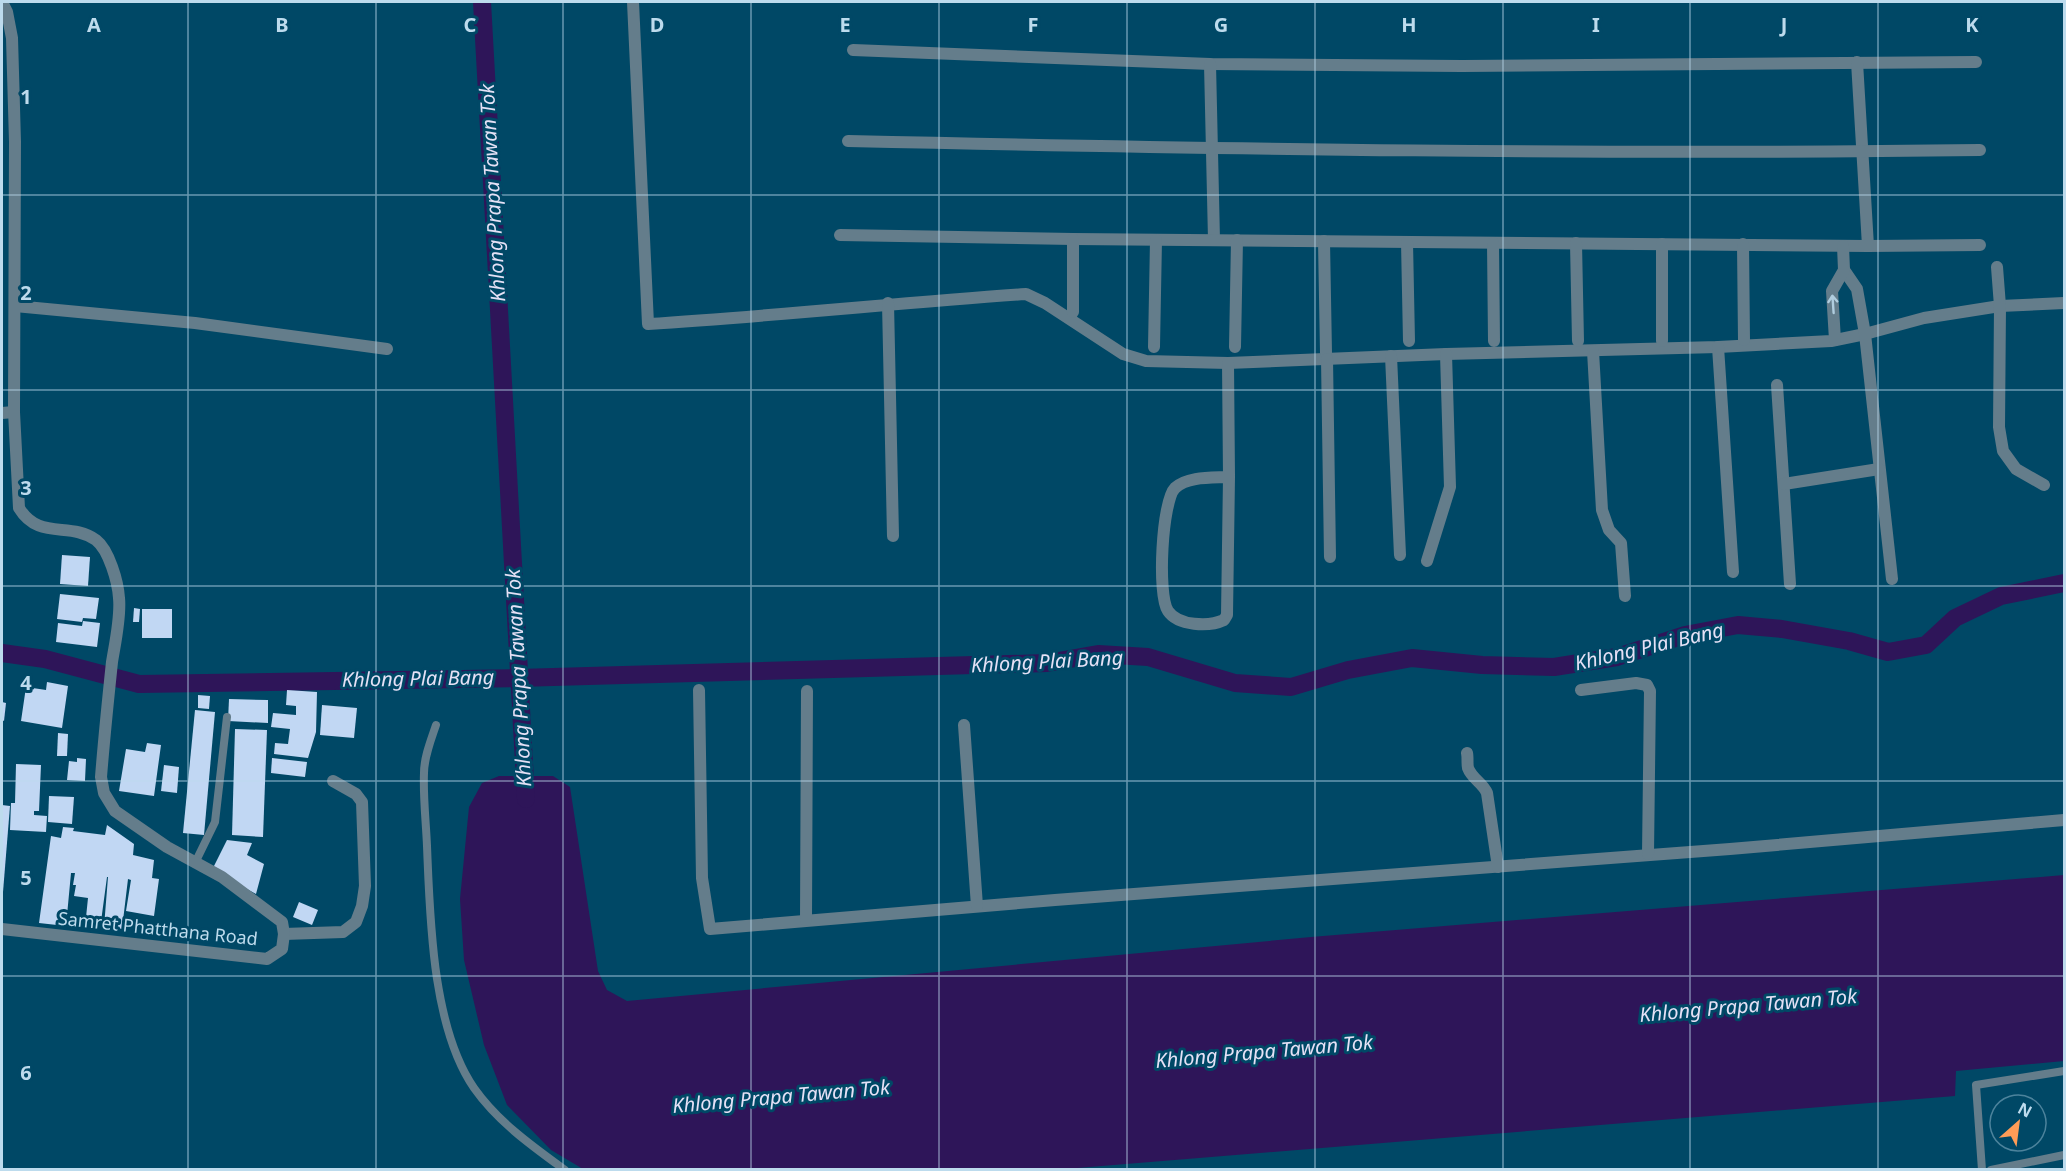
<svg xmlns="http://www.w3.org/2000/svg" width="2066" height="1171" font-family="'Noto Sans',sans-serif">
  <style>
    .water { fill: #2e1559 }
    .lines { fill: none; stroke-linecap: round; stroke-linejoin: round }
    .canal { stroke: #2e1559; stroke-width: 18 }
    .building { fill: #c1d7f3 }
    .service { stroke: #647d8b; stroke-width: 8 }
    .minor { stroke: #647d8b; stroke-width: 12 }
    .tertiary { stroke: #647d8b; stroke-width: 12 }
    .oneway { stroke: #b0cdde }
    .grid { fill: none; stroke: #bddbed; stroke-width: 1.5; stroke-opacity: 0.55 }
    .labels { text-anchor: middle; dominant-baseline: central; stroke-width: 6; stroke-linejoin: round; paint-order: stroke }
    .street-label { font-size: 18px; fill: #bddbed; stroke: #004866 }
    .water-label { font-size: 20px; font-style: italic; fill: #e5e1f6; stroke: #004866 }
    .grid-label { font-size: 20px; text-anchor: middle; font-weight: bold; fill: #bddbed; stroke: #004866; stroke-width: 6; stroke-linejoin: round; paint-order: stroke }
  </style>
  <rect width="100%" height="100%" fill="#004866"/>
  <polygon class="water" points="499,776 553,776 570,787 598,971 607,990 627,1001 1311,937 2064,875 2064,1061 1956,1071 1955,1096 1065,1169 583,1169 551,1150 507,1105 484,1045 464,960 460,899 469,807 482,783"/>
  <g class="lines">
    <g class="canal">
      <polyline points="482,2 526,799"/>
      <polyline points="2,653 45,659 139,684 518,678 1047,663 1098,654 1148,657 1235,683 1291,687 1348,670 1412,658 1482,665 1554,667 1617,657 1685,635 1738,625 1782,629 1849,641 1888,652 1926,645 1955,618 2001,596 2064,583"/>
    </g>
  </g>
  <g class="building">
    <polygon points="62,555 90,557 88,586 60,584"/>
    <polygon points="60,594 99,598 96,619 83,618 82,622 57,619"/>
    <polygon points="134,608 140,609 139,622 133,622"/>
    <rect x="142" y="609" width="30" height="29"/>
    <polygon points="83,621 100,623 97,647 56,642 58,623 82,626"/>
    <polygon points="47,682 68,686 62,728 21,721 26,687 46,690"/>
    <polygon points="287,690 317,692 316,732 308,758 274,754 275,743 288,744 290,729 271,727 273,713 296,715 296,706 286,705"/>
    <polygon points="198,695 210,696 209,709 198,708"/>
    <polygon points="229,699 268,700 268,723 228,721"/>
    <polygon points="2,702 6,703 4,721 2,720"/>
    <polygon points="322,705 357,708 354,738 320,735"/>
    <polygon points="195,710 215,712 204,835 183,833"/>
    <polygon points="235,729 267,730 263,837 232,835"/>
    <polygon points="58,733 68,734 67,756 57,756"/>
    <polygon points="147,743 161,745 154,796 119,791 126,749 145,752"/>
    <polygon points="77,758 86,759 85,781 67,780 69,761 77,762"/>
    <polygon points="272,758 307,762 305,777 271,773"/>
    <polygon points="16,764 41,765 39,811 34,811 34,815 47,816 46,832 10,830 11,803 15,803"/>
    <polygon points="164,765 179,767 177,793 161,791"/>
    <polygon points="49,796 74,797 72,824 48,822"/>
    <polygon points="2,805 10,806 3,892 2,892"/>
    <polygon points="107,825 134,844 133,855 154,860 152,878 159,879 154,916 126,911 131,880 128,879 122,929 104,927 108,877 107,877 100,929 85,927 88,898 74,896 76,885 73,885 75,873 71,873 66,926 39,923 51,836 61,838 63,827 74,828 73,831 105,835"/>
    <polygon points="227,840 252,843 247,855 264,864 256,894 212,870"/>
    <polygon points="299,902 318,910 312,925 293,917"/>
  </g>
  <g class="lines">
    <g class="service">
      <path d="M436,725C431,740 424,757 424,773C423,797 426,822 427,846C430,918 432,1027 474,1088C498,1122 532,1146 565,1170"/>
      <polyline points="195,863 215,822 227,717"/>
      <polyline points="1982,1170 1976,1085 2064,1071"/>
      <polyline points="1991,1170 2064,1155"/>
    </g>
    <g class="minor">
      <path d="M633,2L648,324C774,316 900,303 1026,294L1045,303L1123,354L1146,361L1228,363L1446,354L1718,347L1831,341L1865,334L1924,318L2000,306L2064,303"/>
      <polyline points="853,50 1210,64 1462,66 1976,62"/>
      <polyline points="1857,62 1868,246"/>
      <polyline points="1210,64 1214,240"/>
      <path d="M848,141C1225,149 1603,155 1980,150"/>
      <polyline points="840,235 1073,239 1868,246 1980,245"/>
      <polyline points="1324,241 1326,353"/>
      <polyline points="1407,242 1409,341"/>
      <polyline points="1493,243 1494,341"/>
      <polyline points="1576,243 1578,341"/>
      <polyline points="1662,244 1662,341"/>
      <polyline points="1743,244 1744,340"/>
      <polyline points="1997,267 2000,306 1999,427 2003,451 2016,469 2044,485"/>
      <polyline points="1844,270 1857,289 1865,334 1892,579"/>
      <polyline points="888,303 893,536"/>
      <polyline points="15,306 195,323 387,349"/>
      <polyline points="1073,312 1073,239"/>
      <polyline points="1835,340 1832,291 1844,270 1843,246"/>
      <polyline points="1154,347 1156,240"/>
      <polyline points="1235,347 1237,240"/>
      <polyline points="1718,347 1733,572"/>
      <polyline points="1593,351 1602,510 1609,530 1621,543 1625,596"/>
      <polyline points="1391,356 1400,555"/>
      <polyline points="1327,359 1330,557"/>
      <path d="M1228,363L1229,477L1227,615L1224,620C1209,627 1178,626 1168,611C1157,595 1162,501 1175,488C1188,476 1213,478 1229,477"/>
      <polyline points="1777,385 1790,584"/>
      <polyline points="2,413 14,412"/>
      <polyline points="1784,484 1879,469"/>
      <polyline points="1427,561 1450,487 1446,354"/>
      <polyline points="699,690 702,878 710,929 1055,900 1730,849 2064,820"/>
      <polyline points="1581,690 1636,683 1647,685 1650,691 1648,854"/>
      <polyline points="964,725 977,906"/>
      <path d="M1467,753C1468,757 1467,764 1468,768C1472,779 1483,783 1487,793L1498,867"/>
      <polyline points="806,920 807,691"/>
      <polyline points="284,934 343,932 356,922 362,906 365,886 362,802 356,794 333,781"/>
    </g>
    <path class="tertiary" d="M2,2L7,12L12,38L15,142L14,412L19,508C39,541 70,521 96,540C109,550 118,582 119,598C121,617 115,643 112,662C108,700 104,739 101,777L104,793L115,811L167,847L222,877L282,922L284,934L282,949L267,959L2,929"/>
  </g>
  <defs><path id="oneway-shaft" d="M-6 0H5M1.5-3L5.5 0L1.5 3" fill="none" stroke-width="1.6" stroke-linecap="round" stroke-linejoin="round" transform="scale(1.5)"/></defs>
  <use class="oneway" href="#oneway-shaft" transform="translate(1833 304) rotate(-94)"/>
  <path class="grid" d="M188,2V1170M376,2V1170M563,2V1170M751,2V1170M939,2V1170M1127,2V1170M1315,2V1170M1503,2V1170M1690,2V1170M1878,2V1170M2,195H2064M2,390H2064M2,586H2064M2,781H2064M2,976H2064"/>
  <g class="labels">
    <g class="street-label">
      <text transform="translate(158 928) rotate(6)">Samret Phatthana Road</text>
    </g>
    <g class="water-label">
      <text transform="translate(492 193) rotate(-93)">Khlong Prapa Tawan Tok</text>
      <text transform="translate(1649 646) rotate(-13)">Khlong Plai Bang</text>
      <text transform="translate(1047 661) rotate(-3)">Khlong Plai Bang</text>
      <text transform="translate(418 678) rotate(-1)">Khlong Plai Bang</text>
      <text transform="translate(518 678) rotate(-93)">Khlong Prapa Tawan Tok</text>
      <text transform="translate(1748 1005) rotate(-5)">Khlong Prapa Tawan Tok</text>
      <text transform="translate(1264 1051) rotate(-5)">Khlong Prapa Tawan Tok</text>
      <text transform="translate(781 1096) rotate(-5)">Khlong Prapa Tawan Tok</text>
    </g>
  </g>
  <g class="grid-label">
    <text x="94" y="32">A</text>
    <text x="282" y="32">B</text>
    <text x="470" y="32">C</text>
    <text x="657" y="32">D</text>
    <text x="845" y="32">E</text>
    <text x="1033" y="32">F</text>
    <text x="1221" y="32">G</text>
    <text x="1409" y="32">H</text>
    <text x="1596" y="32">I</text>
    <text x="1784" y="32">J</text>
    <text x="1972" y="32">K</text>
    <text x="26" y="104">1</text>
    <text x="26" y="300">2</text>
    <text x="26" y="495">3</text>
    <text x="26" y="690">4</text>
    <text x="26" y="885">5</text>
    <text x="26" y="1080">6</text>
  </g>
  <rect width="2066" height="1171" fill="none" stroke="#bddbed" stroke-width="6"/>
  <g transform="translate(2018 1123) rotate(28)"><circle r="28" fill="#004866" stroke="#4c839c" stroke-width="1.5"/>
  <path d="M0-4.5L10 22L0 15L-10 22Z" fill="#fe9c57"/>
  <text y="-9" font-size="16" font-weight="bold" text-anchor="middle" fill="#bddbed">N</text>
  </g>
</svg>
